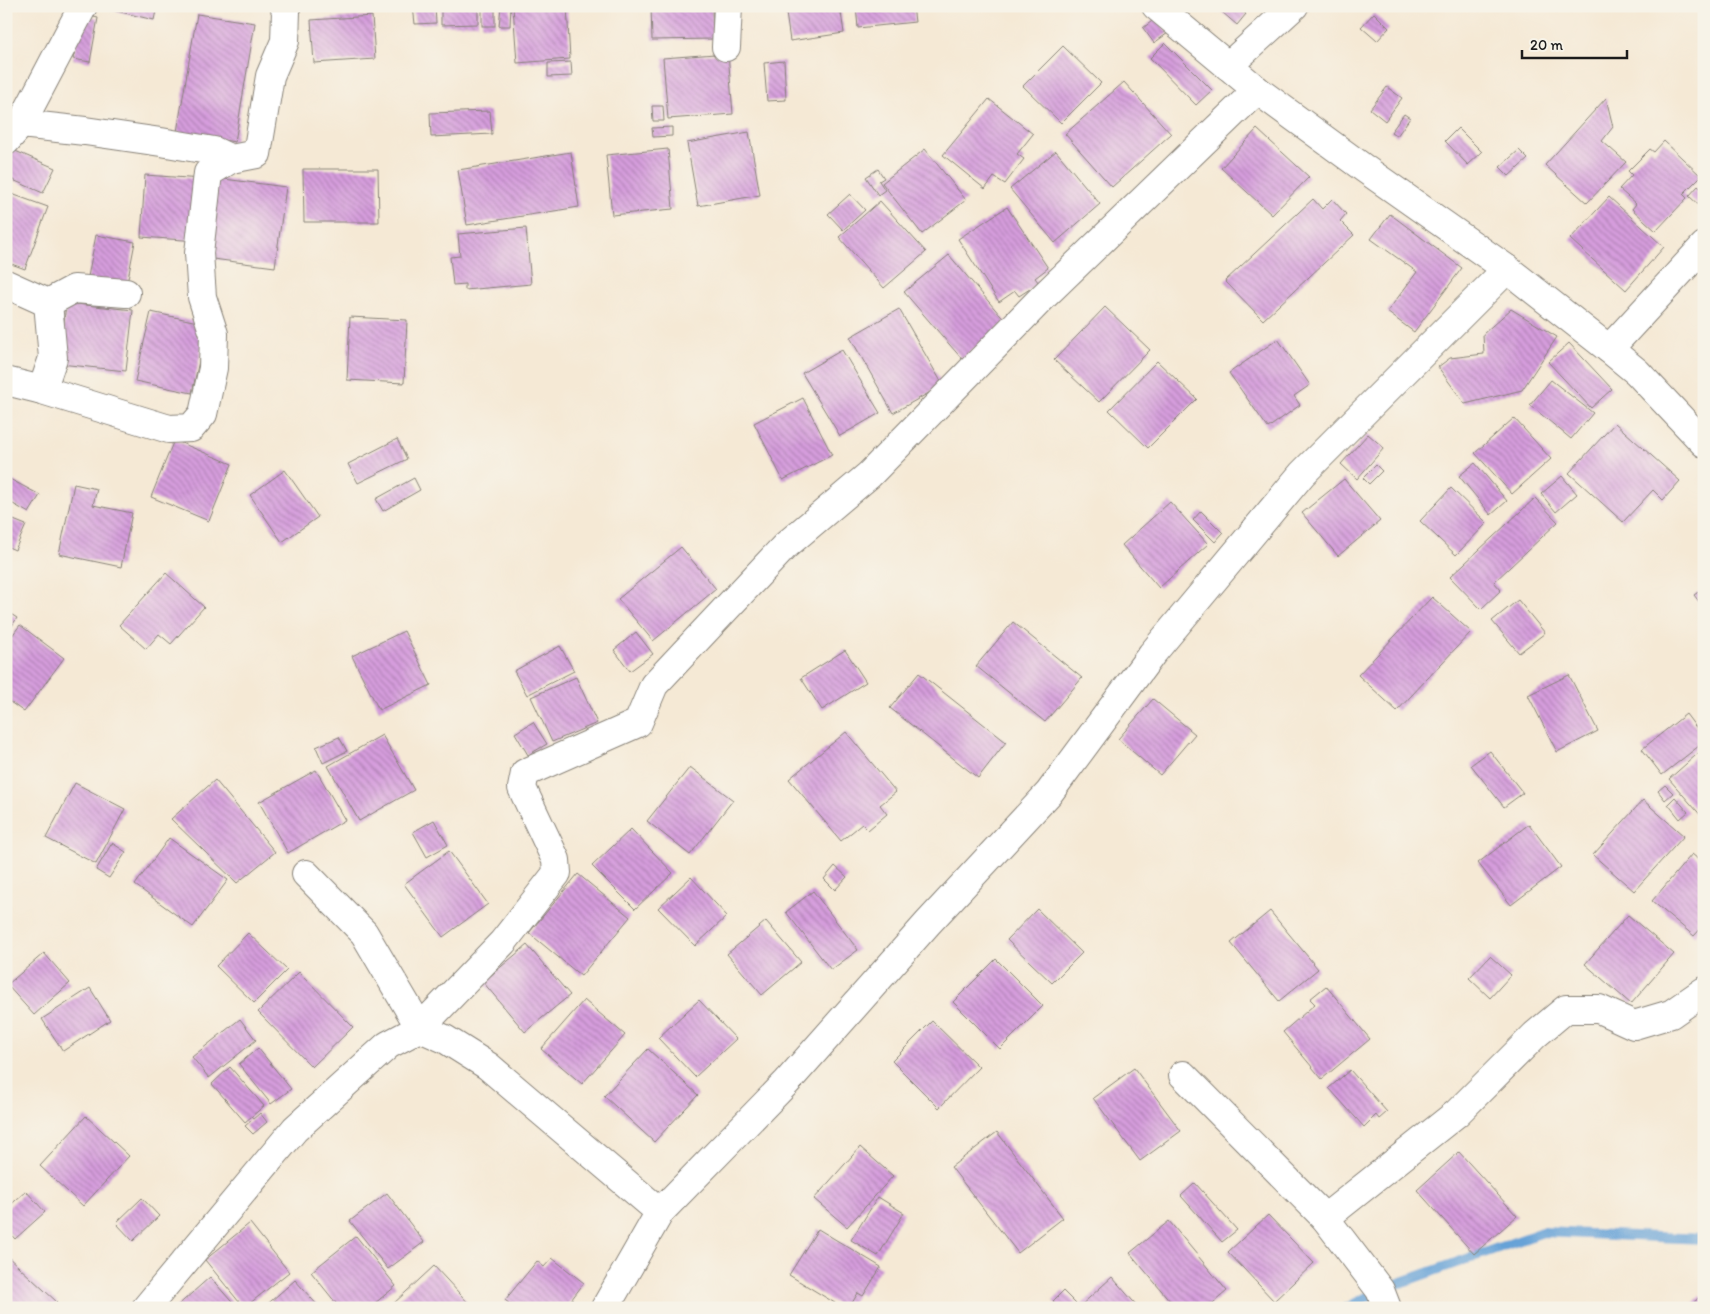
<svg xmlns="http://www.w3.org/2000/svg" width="1710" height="1314" font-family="Itim,sans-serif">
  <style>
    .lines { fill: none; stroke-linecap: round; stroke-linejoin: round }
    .stream { stroke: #66a2d7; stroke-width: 10 }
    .building { fill: url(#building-back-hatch) }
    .minor-casing { stroke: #888278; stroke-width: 30 }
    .minor { stroke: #fff; stroke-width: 28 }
  </style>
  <defs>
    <pattern id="building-back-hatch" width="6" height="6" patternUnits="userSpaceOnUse" patternTransform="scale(1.25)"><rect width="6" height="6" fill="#d69ddd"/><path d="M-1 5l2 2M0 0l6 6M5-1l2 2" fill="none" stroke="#ad7fb2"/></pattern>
  </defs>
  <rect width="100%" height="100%" fill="#f7f3e8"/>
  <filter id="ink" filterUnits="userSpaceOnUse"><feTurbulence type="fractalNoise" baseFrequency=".02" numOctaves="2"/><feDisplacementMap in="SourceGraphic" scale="10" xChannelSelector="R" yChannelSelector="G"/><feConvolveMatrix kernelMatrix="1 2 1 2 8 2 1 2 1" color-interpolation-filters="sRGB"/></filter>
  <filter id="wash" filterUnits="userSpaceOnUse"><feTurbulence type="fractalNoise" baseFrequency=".0096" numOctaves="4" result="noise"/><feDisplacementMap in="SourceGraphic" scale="20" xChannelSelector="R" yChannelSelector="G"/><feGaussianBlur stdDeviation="1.12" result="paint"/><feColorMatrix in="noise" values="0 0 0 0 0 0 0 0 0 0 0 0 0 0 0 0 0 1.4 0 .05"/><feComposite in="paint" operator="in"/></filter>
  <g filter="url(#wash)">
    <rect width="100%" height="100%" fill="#f5e9d5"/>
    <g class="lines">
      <polyline class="stream" points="1347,1308 1380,1290 1543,1232 1704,1239"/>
    </g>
    <g id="blocks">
      <g class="building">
        <polygon points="108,6 157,6 154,20 108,9"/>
        <polygon points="413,6 435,6 436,23 415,24"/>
        <polygon points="441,6 478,6 478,24 441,25"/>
        <rect x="482" y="6" width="13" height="20"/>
        <polygon points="501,6 511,6 510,26 499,26"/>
        <polygon points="513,6 567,6 570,59 517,63"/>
        <polygon points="651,6 712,6 713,39 652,40"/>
        <polygon points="785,6 840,6 844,33 790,41"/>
        <polygon points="856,6 913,6 915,22 858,28"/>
        <polygon points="1215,6 1236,6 1246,14 1237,25"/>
        <polygon points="1374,13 1389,28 1377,41 1361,27"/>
        <polygon points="81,14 98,18 90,62 73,59"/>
        <polygon points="197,14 255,23 235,142 177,132"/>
        <polygon points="372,16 375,59 314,63 311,20"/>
        <polygon points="1156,18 1168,33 1154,43 1143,28"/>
        <polygon points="1165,43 1212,90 1196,105 1150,58"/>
        <polygon points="1063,46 1101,83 1061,123 1023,86"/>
        <polygon points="728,53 733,114 668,119 663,58"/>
        <polygon points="784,61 786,100 767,101 764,63"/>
        <polygon points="571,62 572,76 548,77 548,63"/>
        <polygon points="1124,82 1171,134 1112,187 1065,134"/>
        <polygon points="1387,87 1402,98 1385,121 1370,109"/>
        <polygon points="1606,98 1613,127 1602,141 1626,162 1587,203 1545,165"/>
        <polygon points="989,99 1033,134 1017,154 1024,159 1005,184 994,177 985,189 943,155"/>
        <polygon points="652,106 663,106 664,121 653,121"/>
        <polygon points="490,111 492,134 431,137 430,113"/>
        <polygon points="1404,114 1410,118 1397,136 1391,132"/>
        <polygon points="672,127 672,136 653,137 652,128"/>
        <polygon points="1458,128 1482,152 1468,165 1445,141"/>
        <polygon points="1257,129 1309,177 1272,215 1221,168"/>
        <polygon points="749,132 760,195 698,206 687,143"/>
        <polygon points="1664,141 1701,176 1683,194 1687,198 1656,231 1632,209 1636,204 1619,189 1632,175 1628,171 1650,149 1654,152"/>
        <polygon points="668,149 673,209 612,215 606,155"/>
        <polygon points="925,149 966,200 922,234 882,183"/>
        <polygon points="13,150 55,168 43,193 6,177 6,164"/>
        <polygon points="1519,150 1528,159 1509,176 1500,167"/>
        <polygon points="1056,151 1100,204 1055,243 1010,189"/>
        <polygon points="571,152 579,207 467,225 458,170"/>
        <polygon points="303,169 378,169 379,222 304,222"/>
        <polygon points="878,169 884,178 879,181 885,190 878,195 866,177"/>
        <polygon points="145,175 202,179 198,241 141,237"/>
        <polygon points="216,178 286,187 275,267 205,258"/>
        <polygon points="1698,186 1704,191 1704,210 1689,196"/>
        <polygon points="6,192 48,207 25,269 6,262"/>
        <polygon points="850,194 865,210 843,230 828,214"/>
        <polygon points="1609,197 1664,247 1626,290 1570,239"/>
        <polygon points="1313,199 1322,209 1332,199 1346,214 1340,221 1354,235 1263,320 1225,281"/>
        <polygon points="880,201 926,252 884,288 839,237"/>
        <polygon points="1007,207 1048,268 1035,278 1039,283 1019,296 1015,291 999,302 958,239"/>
        <polygon points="1390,214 1462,268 1414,332 1387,312 1417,272 1371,239"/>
        <polygon points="526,228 531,284 465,290 465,284 453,285 450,257 460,256 458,234"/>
        <polygon points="96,235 135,242 126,289 87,282"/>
        <polygon points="949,255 1006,322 962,359 904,292"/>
        <polygon points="66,303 133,310 126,371 60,364"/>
        <polygon points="1105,307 1150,350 1099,402 1054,360"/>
        <polygon points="899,309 943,385 893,413 850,337"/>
        <polygon points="1511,309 1557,337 1522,390 1465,404 1438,367 1450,358 1484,354 1483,334"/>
        <polygon points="151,312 207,324 192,393 135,381"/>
        <polygon points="350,317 407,320 404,383 347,380"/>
        <polygon points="1278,339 1310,385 1294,396 1300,405 1268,428 1229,373"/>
        <polygon points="1569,343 1612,389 1591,408 1548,362"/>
        <polygon points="842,350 880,413 840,436 802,373"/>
        <polygon points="1157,361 1197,399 1148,448 1109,410"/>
        <polygon points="1551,380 1593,413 1571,439 1530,405"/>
        <polygon points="803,398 832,455 783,480 754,423"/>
        <polygon points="1514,418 1551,459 1512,494 1475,453"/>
        <polygon points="1615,423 1680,481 1663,500 1653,490 1623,522 1569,473"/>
        <polygon points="1368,434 1384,448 1357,479 1341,464"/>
        <polygon points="397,439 407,459 358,483 348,464"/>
        <polygon points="174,440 232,464 209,521 151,497"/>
        <polygon points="1475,463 1507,501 1491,515 1459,476"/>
        <polygon points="1376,465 1382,471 1369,484 1363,478"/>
        <polygon points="285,470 318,517 282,542 250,495"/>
        <polygon points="1562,476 1577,494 1556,512 1541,494"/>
        <polygon points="6,477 40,495 29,513 6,500"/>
        <polygon points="414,478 420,490 383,511 376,499"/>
        <polygon points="1344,479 1380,521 1338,556 1302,513"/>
        <polygon points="74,484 97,489 93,505 132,513 121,567 59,554"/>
        <polygon points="1451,488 1487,523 1456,555 1420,521"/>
        <polygon points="1535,498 1558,522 1494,582 1501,590 1481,609 1450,577"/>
        <polygon points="1170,502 1208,544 1159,588 1122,545"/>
        <polygon points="1201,511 1223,533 1215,542 1193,520"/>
        <polygon points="6,517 26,525 15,550 6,546"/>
        <polygon points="681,547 716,589 653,641 618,599"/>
        <polygon points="166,573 204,607 171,644 159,634 146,649 119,625"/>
        <polygon points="1704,588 1704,608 1694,595"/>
        <polygon points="1432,597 1471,632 1397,711 1358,675"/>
        <polygon points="1518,600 1545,633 1519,653 1492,621"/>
        <polygon points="6,611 17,618 6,635"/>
        <polygon points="1013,622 1082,678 1045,722 976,666"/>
        <polygon points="20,625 64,658 24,712 6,699 6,644"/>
        <polygon points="404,631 431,685 379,710 352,656"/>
        <polygon points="636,632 653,654 630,671 614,650"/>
        <polygon points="560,646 574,671 527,695 514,671"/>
        <polygon points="845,650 866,682 822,710 801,678"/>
        <polygon points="919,673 1006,742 978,778 890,708"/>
        <polygon points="1569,675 1598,731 1557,752 1528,695"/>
        <polygon points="576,677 597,723 552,742 531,697"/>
        <polygon points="1153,699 1195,734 1160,775 1118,739"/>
        <polygon points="1686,714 1704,738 1704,742 1662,775 1642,749"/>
        <polygon points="533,722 547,744 528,755 515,733"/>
        <polygon points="846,732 896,792 880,805 887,814 868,830 862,824 841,841 789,779"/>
        <polygon points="382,735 414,790 359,821 328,766"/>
        <polygon points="339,737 347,751 323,763 316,747"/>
        <polygon points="1704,748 1704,819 1669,779"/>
        <polygon points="1490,751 1523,793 1504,807 1471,765"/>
        <polygon points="690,767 733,800 690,855 647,821"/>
        <polygon points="316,770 345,820 288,853 259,802"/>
        <polygon points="215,780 275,852 237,883 171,819"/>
        <polygon points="75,783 125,809 96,864 46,838"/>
        <polygon points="1665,785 1673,793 1665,800 1658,791"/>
        <polygon points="1675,797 1688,812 1680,819 1668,804"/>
        <polygon points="1643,800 1684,836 1634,891 1593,855"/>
        <polygon points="434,820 448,845 427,857 413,832"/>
        <polygon points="1529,824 1561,867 1511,905 1478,863"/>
        <polygon points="631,829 673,873 635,909 592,866"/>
        <polygon points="169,838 228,880 193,927 135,885"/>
        <polygon points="112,843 126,852 109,878 96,870"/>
        <polygon points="449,851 488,904 443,937 404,884"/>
        <polygon points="1692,854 1704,864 1704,925 1694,936 1652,901"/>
        <polygon points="835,866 847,877 835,890 824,879"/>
        <polygon points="578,874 630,917 581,976 529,933"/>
        <polygon points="691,877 727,916 695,946 658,908"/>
        <polygon points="813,891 858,950 831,970 786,912"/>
        <polygon points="1037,909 1082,953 1052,983 1007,940"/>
        <polygon points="1270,911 1318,969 1279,1001 1231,943"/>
        <polygon points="1628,915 1674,954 1631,1004 1585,964"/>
        <polygon points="766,921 801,962 762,995 727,954"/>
        <polygon points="248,933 287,970 254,1003 216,966"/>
        <polygon points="527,945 570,995 525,1032 483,982"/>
        <polygon points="44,953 70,983 34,1015 7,985"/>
        <polygon points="1490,956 1511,975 1490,998 1469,978"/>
        <polygon points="996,959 1043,1006 1000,1049 953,1002"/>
        <polygon points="299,972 353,1027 312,1067 258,1012"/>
        <polygon points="1326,986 1370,1039 1322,1079 1283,1032 1315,1004 1310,999"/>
        <polygon points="90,988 110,1020 63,1051 42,1019"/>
        <polygon points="584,1000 625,1035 582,1084 541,1049"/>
        <polygon points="699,1000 736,1039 695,1077 658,1038"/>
        <polygon points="240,1019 256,1040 209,1078 192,1057"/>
        <polygon points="932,1021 979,1067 939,1108 892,1061"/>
        <polygon points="258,1048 291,1089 271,1104 239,1064"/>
        <polygon points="648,1049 698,1095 654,1142 604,1096"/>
        <polygon points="230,1067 264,1106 245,1122 212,1084"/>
        <polygon points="1134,1068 1181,1131 1140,1161 1093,1098"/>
        <polygon points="1350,1070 1387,1112 1379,1119 1376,1115 1364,1127 1329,1088"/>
        <polygon points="260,1113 267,1122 253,1134 245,1126"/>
        <polygon points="86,1116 129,1156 83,1206 40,1166"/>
        <polygon points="997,1132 1063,1218 1018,1253 951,1167"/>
        <polygon points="860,1147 893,1176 847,1227 814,1199"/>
        <polygon points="1459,1152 1517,1216 1474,1254 1417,1190"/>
        <polygon points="1195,1183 1237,1230 1222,1242 1181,1196"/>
        <polygon points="26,1191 45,1212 15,1239 6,1229 6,1209"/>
        <polygon points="387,1193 424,1242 388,1269 350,1221"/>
        <polygon points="878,1197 904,1213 878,1256 851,1240"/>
        <polygon points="142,1198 159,1216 133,1241 116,1223"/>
        <polygon points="1268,1215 1314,1263 1274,1301 1228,1252"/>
        <polygon points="1169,1221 1227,1291 1207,1308 1176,1308 1130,1253"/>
        <polygon points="250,1223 289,1272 244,1308 205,1260"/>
        <polygon points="818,1229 881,1267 863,1296 858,1293 849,1308 843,1308 789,1275"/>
        <polygon points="356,1236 396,1286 369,1308 340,1308 311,1272"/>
        <polygon points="6,1255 57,1302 52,1308 6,1308"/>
        <polygon points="552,1258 584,1283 565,1308 515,1308 505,1300 537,1261 544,1267"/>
        <polygon points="434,1266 473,1308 395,1308 392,1305"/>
        <polygon points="210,1277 237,1308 175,1308"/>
        <polygon points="1112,1277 1139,1308 1078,1308"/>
        <polygon points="295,1280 320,1308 263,1308"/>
        <polygon points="1063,1291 1076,1304 1071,1308 1060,1308 1053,1301"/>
        <polygon points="1700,1296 1704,1300 1704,1308 1689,1308"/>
      </g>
    </g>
  </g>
  <g filter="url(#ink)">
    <use href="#blocks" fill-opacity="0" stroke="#888278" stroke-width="1"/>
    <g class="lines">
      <defs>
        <g id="minor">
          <polyline points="1156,6 1257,90 1365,169 1507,269 1609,349 1637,372 1704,443"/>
          <polyline points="726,47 728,6"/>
          <polyline points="1228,66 1294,6"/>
          <polyline points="21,124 85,131 161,142 214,151 231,159"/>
          <polyline points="6,141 21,124 83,6"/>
          <polyline points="6,284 48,303 74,289 126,293"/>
          <polyline points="1609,349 1704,246"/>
          <polyline points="6,381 42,390 169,429 191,428 203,414 213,368 214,334 202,297 199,253 208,173 231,159 257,154 270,76 285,41 286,11 284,6"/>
          <polyline points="42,390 53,358 48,303"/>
          <polyline points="306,874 364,933 420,1028 503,942 557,873 556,860 522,788 525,773 638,723 654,685 785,546 869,475 1043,297 1257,90"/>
          <polyline points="1183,1075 1325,1218 1380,1290 1387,1308"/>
          <polyline points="1325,1218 1457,1113 1535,1035 1566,1009 1599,1009 1634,1025 1671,1014 1704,991"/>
          <polyline points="146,1308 295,1129 388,1045 420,1028 445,1039 488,1066 660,1212"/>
          <polyline points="605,1308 660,1212 787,1082 928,923 1049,793 1152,654 1302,474 1507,269"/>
        </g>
      </defs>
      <use href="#minor" class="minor-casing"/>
      <use href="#minor" class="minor"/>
    </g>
  </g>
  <rect width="1710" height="1314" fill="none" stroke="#f7f3e8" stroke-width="25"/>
  <path d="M1522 50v8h105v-8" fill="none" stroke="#1c1c1c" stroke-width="2.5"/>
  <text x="1530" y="50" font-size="15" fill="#1c1c1c" stroke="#f7f3e8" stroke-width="4" paint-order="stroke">20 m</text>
</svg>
